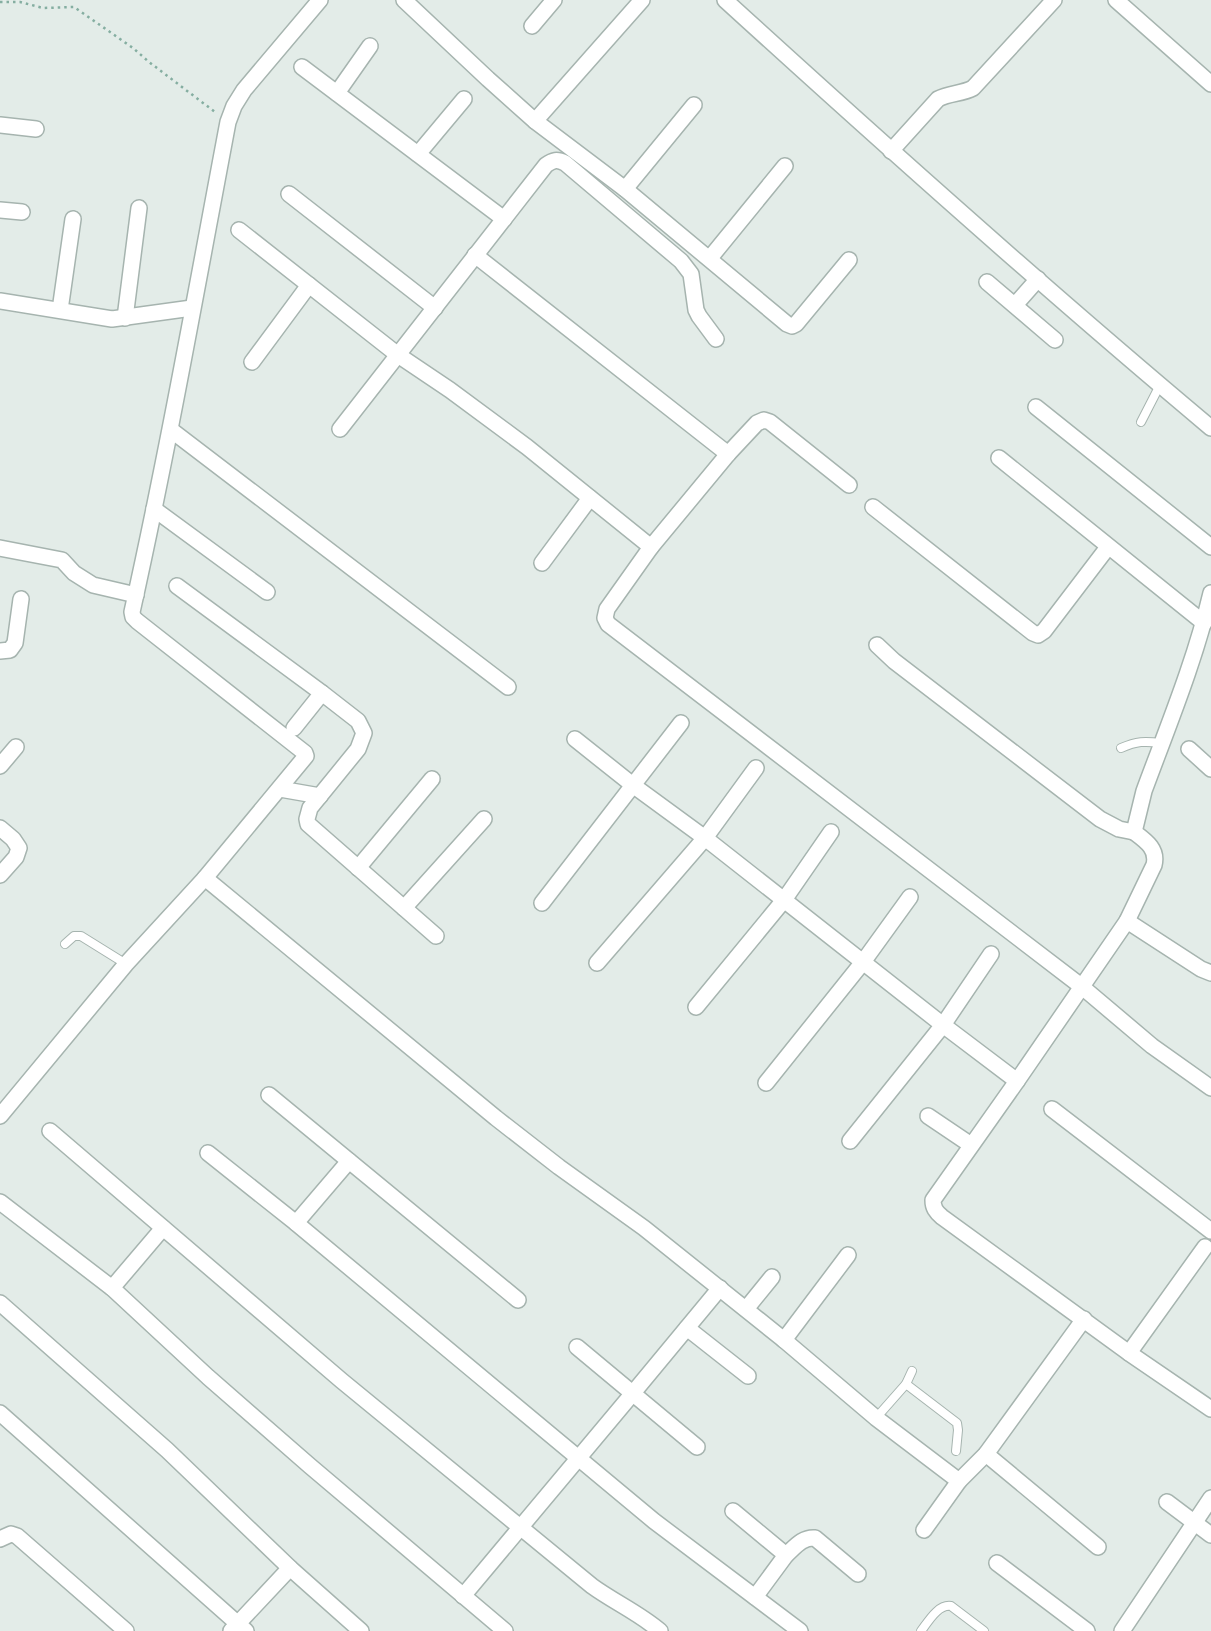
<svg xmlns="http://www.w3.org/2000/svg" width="1211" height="1631" font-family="Figtree,sans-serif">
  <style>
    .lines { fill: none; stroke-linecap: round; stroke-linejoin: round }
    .lane-casing { stroke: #a6b4af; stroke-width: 10 }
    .street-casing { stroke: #a6b4af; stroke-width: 18 }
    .path { stroke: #85aea1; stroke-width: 2.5; stroke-dasharray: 2.5 4; stroke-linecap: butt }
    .lane { stroke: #fff; stroke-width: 8 }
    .street { stroke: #fff; stroke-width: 15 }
  </style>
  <rect width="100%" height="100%" fill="#e3ece8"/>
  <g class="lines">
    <defs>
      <g id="lane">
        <polyline points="1141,422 1160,385"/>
        <path d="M1121,748C1137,741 1144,741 1162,743"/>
        <polyline points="65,944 74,936 81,936 126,964"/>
        <polyline points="906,1384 957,1423 958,1430 956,1451"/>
        <polyline points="876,1418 906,1384 912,1371"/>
        <path d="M921,1631C928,1622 938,1604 951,1606L984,1631"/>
      </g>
      <g id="street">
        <polyline points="404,0 488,79 535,121 625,189 787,324 792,326 796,324 849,260"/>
        <path d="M725,0C884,145 1045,289 1211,428"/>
        <polyline points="1116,0 1211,84"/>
        <polyline points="532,26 554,0"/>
        <polyline points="302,67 504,219"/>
        <polyline points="337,93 370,46"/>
        <polyline points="535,121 642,0"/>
        <polyline points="0,125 36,129"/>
        <path d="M891,151L938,99C949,93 962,94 973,88L1054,0"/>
        <polyline points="418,154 464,99"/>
        <polyline points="625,189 694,105"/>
        <polyline points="289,194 435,308"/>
        <polyline points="0,210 22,212"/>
        <polyline points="239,230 398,355 450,390 527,447 651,547"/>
        <polyline points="475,255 728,454"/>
        <polyline points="710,258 785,166"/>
        <polyline points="987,282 1055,340"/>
        <polyline points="0,301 112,319 192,308"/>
        <polyline points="1015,305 1038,279"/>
        <polyline points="60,310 73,219"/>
        <polyline points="125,318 139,208"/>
        <polyline points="252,362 309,285"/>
        <polyline points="1036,407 1211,547"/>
        <path d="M340,429L546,165C553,160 557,159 565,163L681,261L691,274L696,310L699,316L716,339"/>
        <polyline points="171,430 508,687"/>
        <polyline points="999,458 1204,623"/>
        <polyline points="849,485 770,422 764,420 757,423 728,454 651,547 607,609 605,618 608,624 1081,986 1152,1046 1211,1088"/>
        <polyline points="873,507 1033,633 1038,635 1044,631 1108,547"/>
        <polyline points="154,509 267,592"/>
        <polyline points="0,548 62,560 74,573 93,585 136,595"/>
        <polyline points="542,563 590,498"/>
        <polyline points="177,586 322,693 358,721 364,733 358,749 310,808 307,819 308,824 436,936"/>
        <path d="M1211,593C1195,661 1168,726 1144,791L1134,832C1146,841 1158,849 1154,865L1127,921L1017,1081L933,1200C933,1208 936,1212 942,1217L1129,1353L1211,1409"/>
        <polyline points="877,645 894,661 1100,819 1119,829 1134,832"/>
        <polyline points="0,651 10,650 15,643 21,599"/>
        <polyline points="294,728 322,693"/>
        <polyline points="575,739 634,786 705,838 943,1025 1017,1081"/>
        <polyline points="1189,749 1211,769"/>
        <polyline points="0,766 16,747"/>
        <polyline points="280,789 320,796"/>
        <polyline points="0,828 13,839 19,848 16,857 0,875"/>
        <polyline points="358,868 432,779"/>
        <polyline points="205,878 496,1118 559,1167 644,1228 784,1340 876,1418 959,1481 986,1454 1084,1319"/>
        <polyline points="542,903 681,723"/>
        <polyline points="404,908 484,819"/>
        <polyline points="1127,921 1201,969 1211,973"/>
        <polyline points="597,963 705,838 756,768"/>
        <polyline points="696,1007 784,900 831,832"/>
        <polyline points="766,1083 863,962 910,897"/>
        <polyline points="269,1095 518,1300"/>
        <polyline points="1052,1109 1211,1231"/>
        <path d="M0,1116L126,964L205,878L306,756L305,753L137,621L133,617L132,612C168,450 197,286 228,122L234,106L244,90L320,0"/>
        <polyline points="928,1116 971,1145"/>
        <path d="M50,1131L342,1381L592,1586C614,1602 639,1613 660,1631"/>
        <polyline points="850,1141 943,1025 991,954"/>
        <polyline points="208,1153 296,1223 654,1521 800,1631"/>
        <polyline points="0,1202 112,1288 208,1377 310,1466 505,1631"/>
        <polyline points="296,1223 349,1161"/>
        <polyline points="112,1288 163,1228"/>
        <polyline points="0,1303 167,1450 290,1568 361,1631"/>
        <polyline points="746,1309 772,1277"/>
        <polyline points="687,1328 748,1376"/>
        <polyline points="784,1340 848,1255"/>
        <polyline points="577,1347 697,1447"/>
        <polyline points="1129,1353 1205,1247"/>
        <polyline points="0,1413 246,1631"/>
        <polyline points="986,1454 1098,1547"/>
        <polyline points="1167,1502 1211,1535"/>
        <polyline points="733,1511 786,1555 755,1597"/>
        <polyline points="924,1530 959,1481"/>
        <polyline points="0,1539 11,1534 17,1536 126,1631"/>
        <path d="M786,1555C795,1547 802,1537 815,1538L858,1574"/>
        <polyline points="997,1563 1087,1631"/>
        <polyline points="463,1596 633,1393 720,1288"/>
        <polyline points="231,1631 290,1568"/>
        <polyline points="1122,1631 1211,1498"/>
      </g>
    </defs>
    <use href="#lane" class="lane-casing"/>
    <use href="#street" class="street-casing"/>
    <polyline class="path" points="0,2 20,2 43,8 74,7 133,48 149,62 215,112"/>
    <use href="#lane" class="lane"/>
    <use href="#street" class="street"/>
  </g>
</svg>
